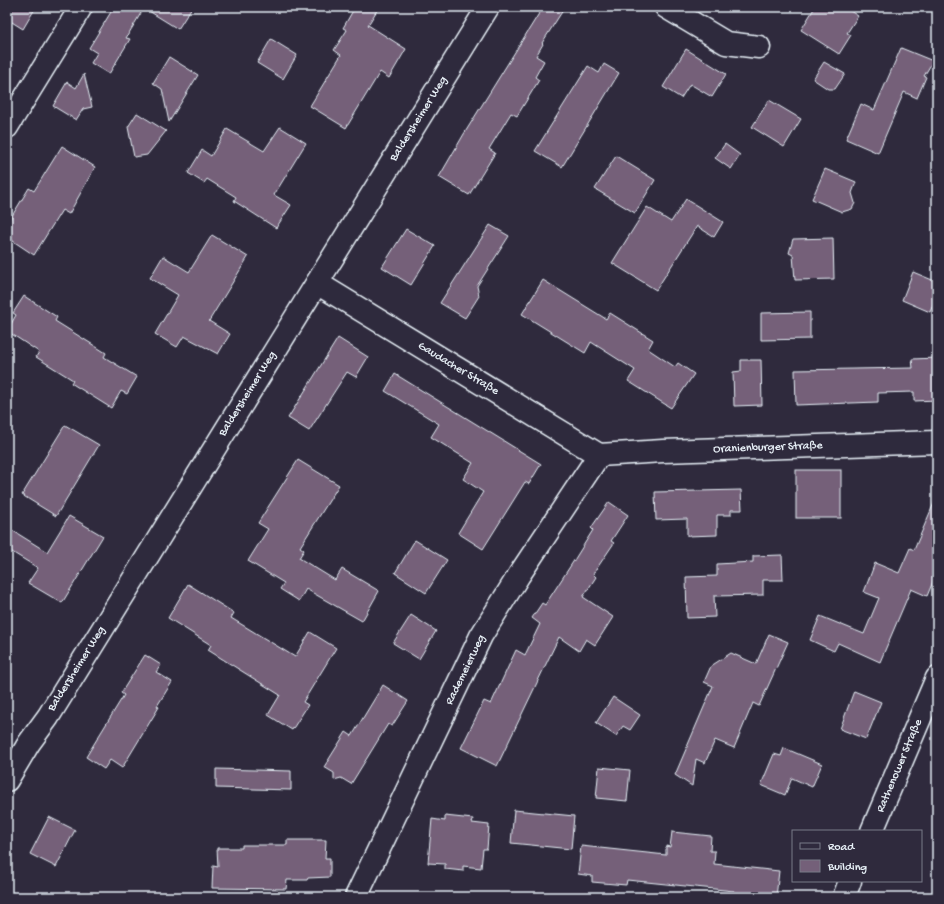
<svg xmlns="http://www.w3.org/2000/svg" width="944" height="904" font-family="'Gochi Hand',sans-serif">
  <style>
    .building { fill: #746079; stroke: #e8f1f8 }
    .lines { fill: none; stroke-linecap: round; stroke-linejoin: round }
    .minor-casing { stroke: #e8f1f8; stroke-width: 25 }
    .minor { stroke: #2f2a3d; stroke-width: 22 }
    .labels { text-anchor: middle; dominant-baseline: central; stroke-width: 4; stroke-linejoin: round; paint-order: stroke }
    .street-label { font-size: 12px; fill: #e8f1f8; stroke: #2f2a3d }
  </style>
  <rect width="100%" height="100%" fill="#2f2a3d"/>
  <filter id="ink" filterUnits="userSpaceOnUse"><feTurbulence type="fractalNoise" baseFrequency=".025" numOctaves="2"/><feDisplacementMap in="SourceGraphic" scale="8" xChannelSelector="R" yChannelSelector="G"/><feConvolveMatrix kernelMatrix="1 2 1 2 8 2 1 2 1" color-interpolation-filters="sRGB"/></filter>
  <g filter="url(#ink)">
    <g class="building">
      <polygon points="7,7 36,7 23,29 7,19"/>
      <polygon points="114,7 192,7 178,29 144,8 126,38 130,39 109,74 91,63 97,53 89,48"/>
      <polygon points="355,7 379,7 368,25 406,49 389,78 380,72 346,128 310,106 341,55 334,50 347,30 343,28"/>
      <polygon points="543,7 565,7 542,43 543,44 536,56 544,61 535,77 539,80 517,116 511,113 489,149 495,153 469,195 439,177 464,134"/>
      <polygon points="815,7 844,7 858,16 847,33 851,35 839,54 801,30"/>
      <polygon points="271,39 297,55 283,79 257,63"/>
      <polygon points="901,48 933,61 924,76 926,77 917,98 904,92 878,153 846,139 861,104 874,110"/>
      <polygon points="686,49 726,74 712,97 690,84 681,98 663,87"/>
      <polygon points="169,57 198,75 169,122 162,89 153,83"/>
      <polygon points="824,62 845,74 835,89 828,89 813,79"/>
      <polygon points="604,64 619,73 562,167 535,151 588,66 599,73"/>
      <polygon points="84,74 92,107 83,109 76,120 53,106 67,82 76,88"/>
      <polygon points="769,100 801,119 784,147 752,127"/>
      <polygon points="137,113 166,131 147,155 134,157 128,127"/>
      <polygon points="280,127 306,143 274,195 291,205 276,228 234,201 236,197 207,179 204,183 188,173 202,150 211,156 227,129 264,151"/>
      <polygon points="725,144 740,155 731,169 715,158"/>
      <polygon points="62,146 95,167 69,214 62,210 34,255 7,237 7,224 29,188 34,191"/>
      <polygon points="616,156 655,180 635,213 595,189"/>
      <polygon points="825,169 856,182 852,193 855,203 852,209 842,212 812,199"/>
      <polygon points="686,199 723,222 714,237 697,226 656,290 612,263 647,207 671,222"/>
      <polygon points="490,225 509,236 477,286 479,296 465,318 440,303"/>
      <polygon points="406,229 435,246 411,285 382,267"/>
      <polygon points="212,235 248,257 209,321 230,334 218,354 184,336 177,347 155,334 178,295 150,278 163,256 189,272"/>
      <polygon points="833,238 834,279 795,280 793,255 789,253 793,239"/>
      <polygon points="913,272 937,282 937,295 930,312 902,300"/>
      <polygon points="543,280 606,319 610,313 653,340 648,349 675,367 678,363 694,374 671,408 628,381 635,370 591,342 585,353 522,314"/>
      <polygon points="24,296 57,317 55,321 106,353 104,357 137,377 127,394 121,391 111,408 71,383 73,380 36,357 39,352 7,331 16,315 13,313"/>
      <polygon points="810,312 810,339 761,340 761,313"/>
      <polygon points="338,338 368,357 356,377 347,372 309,431 288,418"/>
      <polygon points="937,358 937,400 914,401 914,392 878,393 878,402 796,405 795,370 913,368 912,359"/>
      <polygon points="741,360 761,360 762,405 734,406 733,372 741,371"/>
      <polygon points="395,374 541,464 529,484 525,482 483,549 458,533 483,492 463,479 473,463 431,437 439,424 385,391"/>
      <polygon points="65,425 99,445 56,516 22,495"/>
      <polygon points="298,460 339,485 300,547 304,550 299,558 335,580 342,569 379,591 362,621 306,589 299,601 280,589 284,583 248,561 268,529 258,523"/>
      <rect x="796" y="470" width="45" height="48"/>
      <polygon points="741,490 742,510 731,510 731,515 717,515 717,535 687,536 687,519 656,520 655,492"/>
      <polygon points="937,496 937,572 927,596 911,589 880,662 838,643 834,651 810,640 820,616 864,634 879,598 864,592 875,563 899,573 910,548 914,550"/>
      <polygon points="609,502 628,515 611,541 614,543 593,574 596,577 583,597 613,617 595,645 586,639 579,651 559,637 497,766 461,748 484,701 491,704 516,650 525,655 540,624 532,618 542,603 545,605 573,562 593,530 591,528"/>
      <polygon points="69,516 103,536 62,603 28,583 38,568 7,549 7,527 47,552"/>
      <polygon points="415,540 447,560 426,593 395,573"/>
      <polygon points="782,555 783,580 763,580 763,595 714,596 715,617 687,618 686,577 717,576 717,564 753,562 753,556"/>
      <polygon points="188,584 234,613 231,618 295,657 310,632 336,648 303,702 308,705 292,730 268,715 280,695 208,650 211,645 168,618"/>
      <polygon points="411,615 436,631 419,659 393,643"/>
      <polygon points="769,634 788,642 759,706 753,703 734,748 715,740 705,763 696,759 692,786 675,775 713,686 704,682 711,666 731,653 756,664"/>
      <polygon points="145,655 161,665 156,672 172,682 157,706 159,707 122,768 110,760 104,769 86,757 124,695 121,693"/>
      <polygon points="383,685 408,701 392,726 388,724 351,784 341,778 334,780 334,773 324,767 346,732 352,736"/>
      <polygon points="854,691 881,702 866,739 840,729"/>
      <polygon points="613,697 640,715 630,730 623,726 616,736 596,723"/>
      <polygon points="784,748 822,764 812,787 792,778 785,795 761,785 774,754 781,756"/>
      <polygon points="599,767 630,770 627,801 596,798"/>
      <polygon points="216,769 291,771 291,790 216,788"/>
      <polygon points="514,810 574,816 571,849 511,843"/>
      <polygon points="445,816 473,819 472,823 489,825 487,849 483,849 481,868 463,866 463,871 445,869 445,864 428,863 432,819 445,821"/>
      <polygon points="49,817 75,830 56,867 30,854"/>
      <polygon points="672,832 711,836 710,851 715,851 714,864 779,871 776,897 733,897 734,891 627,880 626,885 592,882 592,876 578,874 581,846 666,855 666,846 670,847"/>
      <polygon points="287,840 326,840 325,858 330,858 330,877 308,878 307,880 287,880 286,889 212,888 213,866 218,867 217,848 242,848 242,845 287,845"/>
    </g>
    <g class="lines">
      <defs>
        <g id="minor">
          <polyline points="666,7 726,43 759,47"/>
          <polyline points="7,127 81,7"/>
          <polyline points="317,283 599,455"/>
          <polyline points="599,455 663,451 937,442"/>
          <polyline points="7,780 29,743 48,717 488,7"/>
          <polyline points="872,831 937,678"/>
          <polyline points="356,897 481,636 519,575 599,455"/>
          <polyline points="844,897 850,881"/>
        </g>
      </defs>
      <use href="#minor" class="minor-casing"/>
      <use href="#minor" class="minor"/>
    </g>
  </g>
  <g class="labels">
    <g class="street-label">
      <text transform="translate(419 119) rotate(-58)">Baldersheimer Weg</text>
      <text transform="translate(458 369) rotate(31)">Gaudacher Straße</text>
      <text transform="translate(248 394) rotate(-58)">Baldersheimer Weg</text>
      <text transform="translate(768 448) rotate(-2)">Oranienburger Straße</text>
      <text transform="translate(77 669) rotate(-58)">Baldersheimer Weg</text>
      <text transform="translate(466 670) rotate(-64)">Rademeierweg</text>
      <text transform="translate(900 766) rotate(-67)">Rathenower Straße</text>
    </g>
  </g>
  <rect width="944" height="904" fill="none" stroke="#2f2a3d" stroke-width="24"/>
  <rect x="12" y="12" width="920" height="880" fill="none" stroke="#e8f1f8" stroke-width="1.5" filter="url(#ink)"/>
  <rect x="792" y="830" width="130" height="52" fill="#2f2a3d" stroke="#797a88"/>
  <rect x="800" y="843" width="20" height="6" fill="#2f2a3d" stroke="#797a88"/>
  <text x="828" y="850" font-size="12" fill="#e8f1f8">Road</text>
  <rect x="800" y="860" width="20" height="12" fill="#746079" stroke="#797a88"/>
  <text x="828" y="870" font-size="12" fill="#e8f1f8">Building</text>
</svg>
